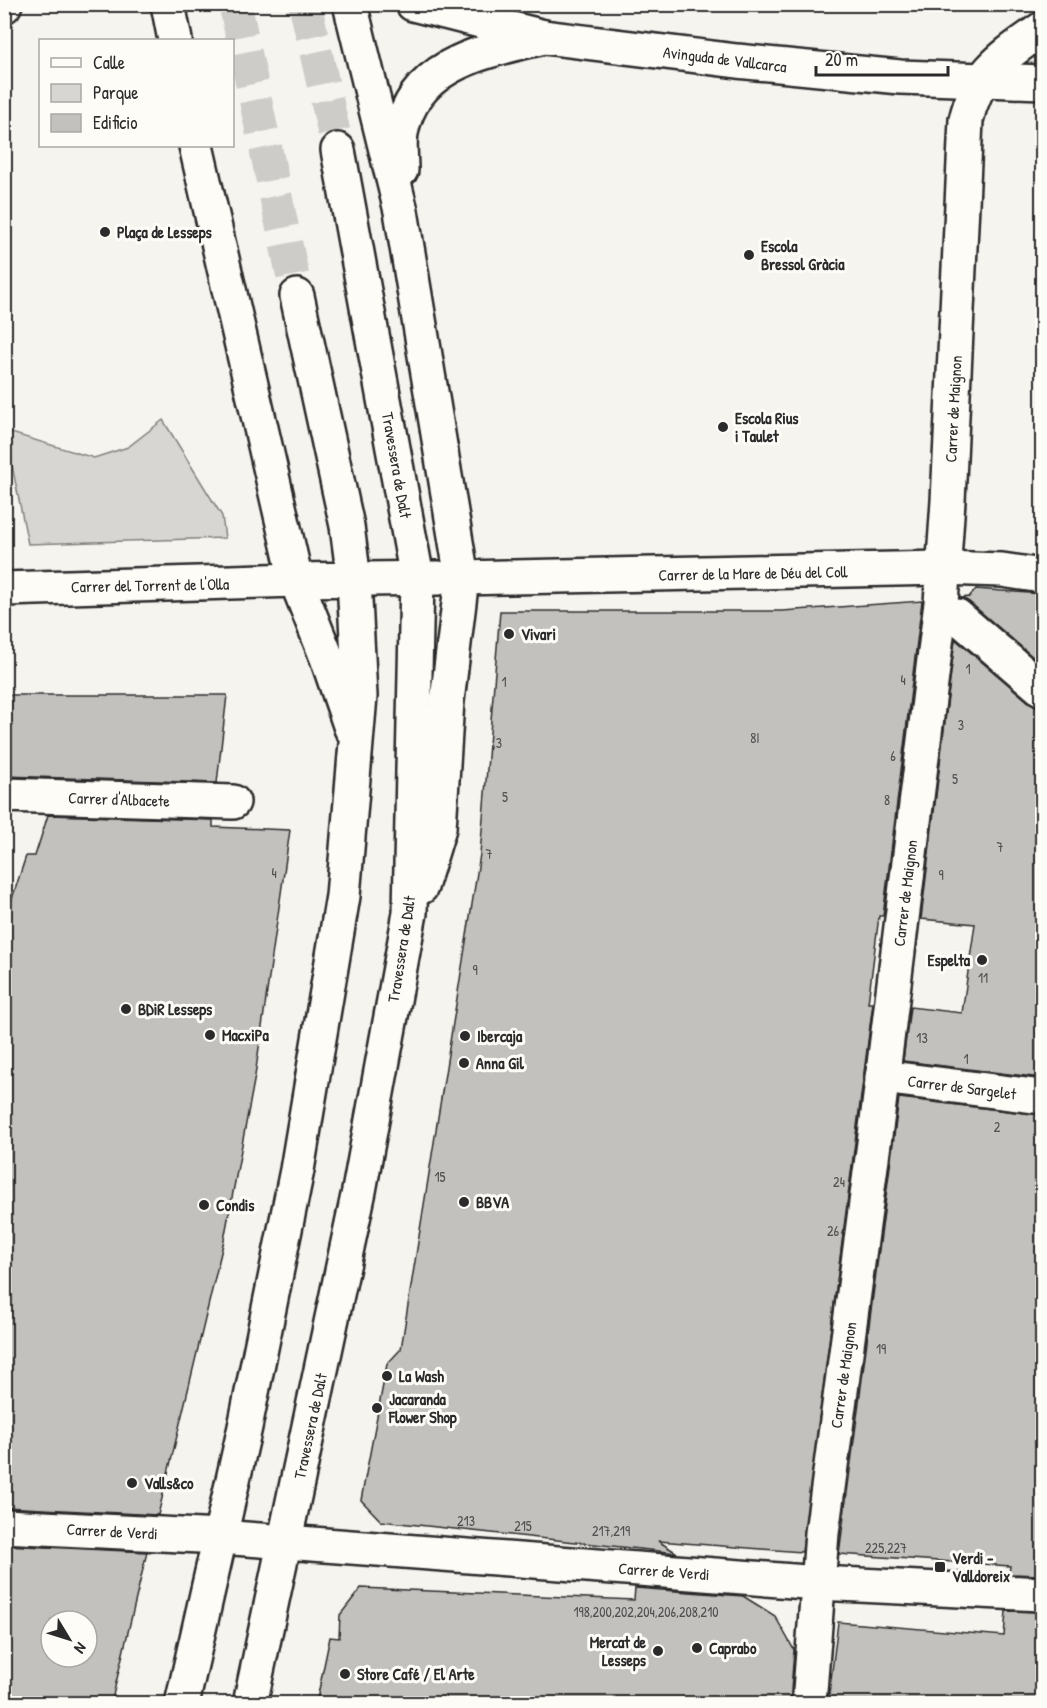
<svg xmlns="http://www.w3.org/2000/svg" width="1047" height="1708" font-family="'Patrick Hand',sans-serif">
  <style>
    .green { fill: #d7d6d2; stroke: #81807e; stroke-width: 1.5 }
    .building { fill: #c2c1be; stroke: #2b2b2b; stroke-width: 1.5; fill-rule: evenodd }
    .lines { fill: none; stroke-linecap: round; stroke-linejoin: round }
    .primary-tunnel { stroke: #cdccc8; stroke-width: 33; stroke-dasharray: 33 16; stroke-linecap: butt }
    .street-casing { stroke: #2b2b2b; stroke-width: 38 }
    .secondary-casing { stroke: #2b2b2b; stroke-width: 38 }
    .primary-casing { stroke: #2b2b2b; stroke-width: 38 }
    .street { stroke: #fdfcf7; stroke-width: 33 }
    .secondary { stroke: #fdfcf7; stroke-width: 33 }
    .primary { stroke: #fdfcf7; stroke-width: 33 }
    .poi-dot { fill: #2b2b2b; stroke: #fdfcf7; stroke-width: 2 }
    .labels { text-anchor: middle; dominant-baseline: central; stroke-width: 6; stroke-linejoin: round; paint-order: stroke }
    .number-label { font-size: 14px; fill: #515050 }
    .street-label { font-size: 16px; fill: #2b2b2b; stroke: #fdfcf7 }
    .poi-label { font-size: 16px; font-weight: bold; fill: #2b2b2b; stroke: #fdfcf7; text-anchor: start }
  </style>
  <rect width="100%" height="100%" fill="#f5f4ef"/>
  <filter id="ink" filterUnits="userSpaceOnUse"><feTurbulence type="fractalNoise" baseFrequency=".0167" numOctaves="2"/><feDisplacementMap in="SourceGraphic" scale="12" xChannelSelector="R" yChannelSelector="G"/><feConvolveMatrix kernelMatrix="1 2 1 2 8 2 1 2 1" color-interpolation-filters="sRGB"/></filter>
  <g filter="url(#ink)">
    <polygon class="green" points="163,420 222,516 225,538 28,544 5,431 94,458 128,447"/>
    <g class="building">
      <polygon points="976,589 1042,594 1042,665 969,602 961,598 969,597"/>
      <polygon points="922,601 883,916 879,916 868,1003 873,1003 802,1552 658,1541 677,1553 381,1521 361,1500 387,1364 401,1349 480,854 500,611 782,611"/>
      <polygon points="955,639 1030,703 1042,707 1042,1078 903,1061 910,1007 962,1013 975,924 921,919"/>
      <polygon points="4,695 227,695 217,783 4,776"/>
      <polygon points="48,815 213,820 213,827 290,830 255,1076 224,1240 158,1515 4,1507 4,901 11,902 26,856 35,856"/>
      <polygon points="899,1098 1042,1115 1042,1575 1009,1574 1010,1566 839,1554"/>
      <path d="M4,1545L147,1552L111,1704H4ZM51,1621H87V1657H51Z"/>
      <polygon points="361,1588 634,1600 635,1588 743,1596 775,1616 794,1650 790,1704 316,1704 330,1637 339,1638 340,1615"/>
      <polygon points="1006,1611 1042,1612 1042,1704 828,1704 838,1622 1004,1636"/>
    </g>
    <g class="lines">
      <g class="primary-tunnel">
        <polyline points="235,4 297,296"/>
        <polyline points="305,4 338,150"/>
      </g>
      <defs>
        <g id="street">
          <polyline points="4,6 5,4"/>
          <polyline points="462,578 942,568 1002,570 1042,576"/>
          <polyline points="4,589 296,580"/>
          <polyline points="957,616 1042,689"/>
          <polyline points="4,795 233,802"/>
          <polyline points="882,1077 1042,1097"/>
          <polyline points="4,1526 220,1537"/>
          <polyline points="286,1542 819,1583 1042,1594"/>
          <path d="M809,1704L822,1533L878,1113L941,603L948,501L966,120C978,70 1003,57 1042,29"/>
        </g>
        <polyline id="secondary" points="413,4 544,37 737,61 900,77 1042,82"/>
        <g id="primary">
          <polyline points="168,4 175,40"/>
          <polyline points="350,4 401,211 462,578 447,701 439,828 421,887"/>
          <polyline points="196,146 296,580 327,658 351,728"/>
          <path d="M401,170C401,158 399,144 401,133C414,62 486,51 544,37"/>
          <polyline points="296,580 438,578"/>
          <polyline points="220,1537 286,1542"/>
          <polyline points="182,1704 245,1427 297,1170 343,896 360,696 354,580 347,526 297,296"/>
          <polyline points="250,1704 359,1191 410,913 417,578 338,150"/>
        </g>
      </defs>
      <use href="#street" class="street-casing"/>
      <use href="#secondary" class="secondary-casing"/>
      <use href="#primary" class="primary-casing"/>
      <use href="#street" class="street"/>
      <use href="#secondary" class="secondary"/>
      <use href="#primary" class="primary"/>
    </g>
  </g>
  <g class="poi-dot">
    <circle cx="105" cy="232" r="6"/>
    <circle cx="749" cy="255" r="6"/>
    <circle cx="723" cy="427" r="6"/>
    <circle cx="509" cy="634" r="6"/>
    <circle cx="982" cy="960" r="6"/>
    <circle cx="126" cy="1009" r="6"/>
    <circle cx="210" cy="1035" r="6"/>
    <circle cx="465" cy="1036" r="6"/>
    <circle cx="464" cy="1063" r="6"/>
    <circle cx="464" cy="1202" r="6"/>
    <circle cx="204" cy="1205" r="6"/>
    <circle cx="387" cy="1376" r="6"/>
    <circle cx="377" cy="1408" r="6"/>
    <circle cx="132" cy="1483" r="6"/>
    <rect x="934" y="1561" width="12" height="12" rx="3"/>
    <circle cx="697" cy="1648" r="6"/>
    <circle cx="658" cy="1651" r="6"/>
    <circle cx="345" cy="1674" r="6"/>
  </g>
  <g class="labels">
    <g class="number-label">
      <text x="968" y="668">1</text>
      <text x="903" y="679">4</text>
      <text x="504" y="681">1</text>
      <text x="961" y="724">3</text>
      <text x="755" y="737">8I</text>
      <text x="499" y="742">3</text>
      <text x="893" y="755">6</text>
      <text x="955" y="778">5</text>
      <text x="505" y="796">5</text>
      <text x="887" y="799">8</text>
      <text x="1000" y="846">7</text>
      <text x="489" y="853">7</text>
      <text x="274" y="872">4</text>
      <text x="941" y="874">9</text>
      <text x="475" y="969">9</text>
      <text x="983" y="977">11</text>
      <text x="922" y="1037">13</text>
      <text x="966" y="1058">1</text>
      <text x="997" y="1126">2</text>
      <text x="440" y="1176">15</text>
      <text x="839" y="1181">24</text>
      <text x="833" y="1230">26</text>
      <text x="881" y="1348">19</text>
      <text x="466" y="1520">213</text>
      <text x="523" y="1525">215</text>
      <text x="611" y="1530">217,219</text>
      <text x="886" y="1547">225,227</text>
      <text x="646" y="1611">198,200,202,204,206,208,210</text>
    </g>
    <g class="street-label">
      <text transform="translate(725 59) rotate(7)">Avinguda de Vallcarca</text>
      <text transform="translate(953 409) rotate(-87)">Carrer de Maignon</text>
      <text transform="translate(397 465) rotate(80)">Travessera de Dalt</text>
      <text transform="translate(753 573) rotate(-1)">Carrer de la Mare de Déu del Coll</text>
      <text transform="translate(150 585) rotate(-1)">Carrer del Torrent de l'Olla</text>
      <text transform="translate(119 799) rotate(2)">Carrer d'Albacete</text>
      <text transform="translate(905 893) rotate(-83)">Carrer de Maignon</text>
      <text transform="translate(401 949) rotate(-81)">Travessera de Dalt</text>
      <text transform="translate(962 1087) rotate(7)">Carrer de Sargelet</text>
      <text transform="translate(843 1375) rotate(-82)">Carrer de Maignon</text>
      <text transform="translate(310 1426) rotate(-78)">Travessera de Dalt</text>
      <text transform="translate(112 1531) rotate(3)">Carrer de Verdi</text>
      <text transform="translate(664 1571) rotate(4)">Carrer de Verdi</text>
    </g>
    <g class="poi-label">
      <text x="117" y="232">Plaça de Lesseps</text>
      <text x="761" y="246">Escola<tspan x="761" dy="18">Bressol Gràcia</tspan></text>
      <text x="735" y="418">Escola Rius<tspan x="735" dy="18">i Taulet</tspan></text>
      <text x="521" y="634">Vivari</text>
      <text x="970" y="960" text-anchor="end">Espelta</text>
      <text x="138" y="1009">BDiR Lesseps</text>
      <text x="222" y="1035">MacxiPa</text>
      <text x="477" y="1036">Ibercaja</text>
      <text x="476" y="1063">Anna Gil</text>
      <text x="476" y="1202">BBVA</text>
      <text x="216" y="1205">Condis</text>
      <text x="399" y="1376">La Wash</text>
      <text x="389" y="1399">Jacaranda<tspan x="389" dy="18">Flower Shop</tspan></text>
      <text x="144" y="1483">Valls&amp;co</text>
      <text x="952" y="1558">Verdi -<tspan x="952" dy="18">Valldoreix</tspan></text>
      <text x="646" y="1642" text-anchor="end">Mercat de<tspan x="646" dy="18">Lesseps</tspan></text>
      <text x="709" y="1648">Caprabo</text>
      <text x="357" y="1674">Store Café / El Arte</text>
    </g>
  </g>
  <rect width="1047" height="1708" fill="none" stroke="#fdfcf7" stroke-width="24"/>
  <rect x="12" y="12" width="1023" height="1684" fill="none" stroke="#2b2b2b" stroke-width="2" filter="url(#ink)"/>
  <rect x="39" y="39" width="195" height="108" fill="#fdfcf7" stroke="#a9a8a5" stroke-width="1.5"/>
  <rect x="51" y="58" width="30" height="9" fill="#fdfcf7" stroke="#a9a8a5" stroke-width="1.5"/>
  <text x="93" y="69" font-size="18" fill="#2b2b2b">Calle</text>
  <rect x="51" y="84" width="30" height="18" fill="#d7d6d2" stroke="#a9a8a5" stroke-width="1.5"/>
  <text x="93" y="99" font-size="18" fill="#2b2b2b">Parque</text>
  <rect x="51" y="114" width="30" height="18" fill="#c2c1be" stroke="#a9a8a5" stroke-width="1.5"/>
  <text x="93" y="129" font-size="18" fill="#2b2b2b">Edificio</text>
  <g transform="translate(69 1639) rotate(128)"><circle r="28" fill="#fdfcf7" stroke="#a9a8a5" stroke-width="1.5"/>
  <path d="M0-4.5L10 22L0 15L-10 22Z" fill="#2b2b2b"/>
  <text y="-9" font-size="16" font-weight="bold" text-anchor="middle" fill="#2b2b2b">N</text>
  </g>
  <path d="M816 66v9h132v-9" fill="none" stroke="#2b2b2b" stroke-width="3"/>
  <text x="825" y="66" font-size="18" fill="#2b2b2b" stroke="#fdfcf7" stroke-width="4.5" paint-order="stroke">20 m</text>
</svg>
